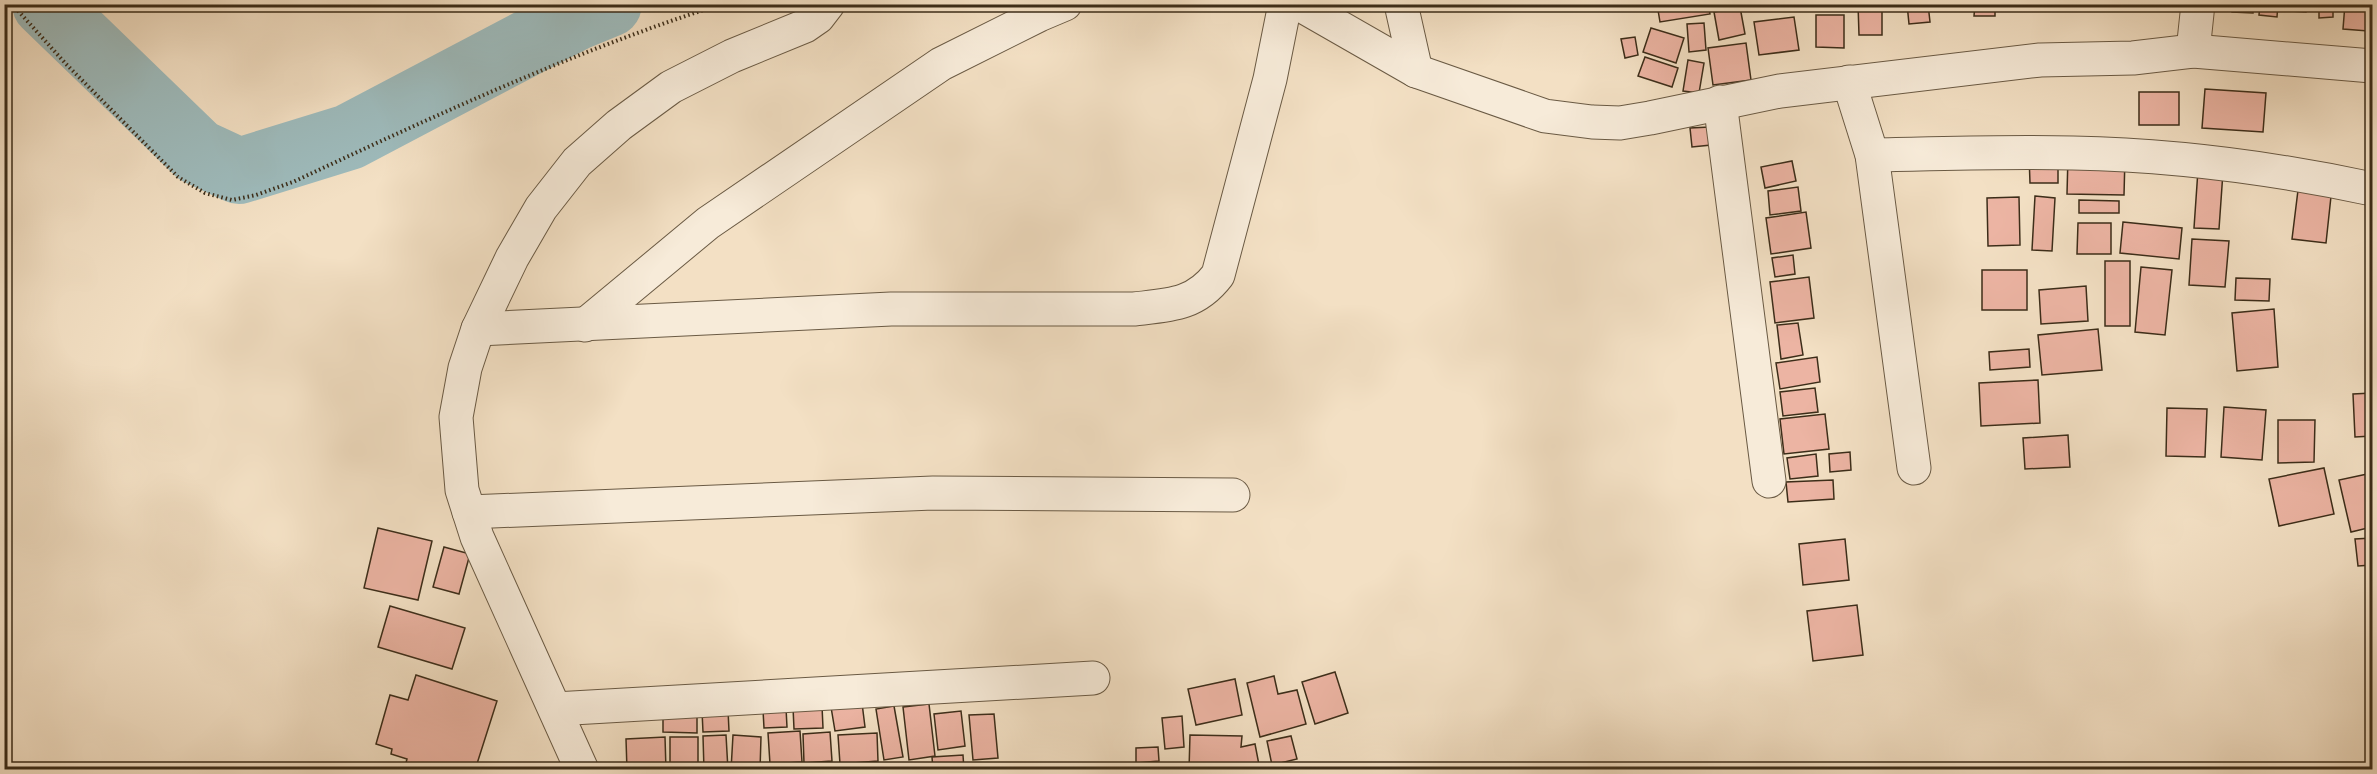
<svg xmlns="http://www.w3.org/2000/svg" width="2377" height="774" font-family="'Libre Caslon Text',serif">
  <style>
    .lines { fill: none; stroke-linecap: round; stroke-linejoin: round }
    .river { stroke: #9ebbbc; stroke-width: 66 }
    .building { fill: #ecb4a3; stroke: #3c2d19; stroke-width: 1.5 }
    .street-casing { stroke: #6a5a44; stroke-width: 35 }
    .path { stroke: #3c2d19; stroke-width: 4; stroke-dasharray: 1.5 3; stroke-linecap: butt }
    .street { stroke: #f7ebd9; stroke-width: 33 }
  </style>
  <rect width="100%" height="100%" fill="#f3e0c4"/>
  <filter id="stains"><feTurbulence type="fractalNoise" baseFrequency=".00333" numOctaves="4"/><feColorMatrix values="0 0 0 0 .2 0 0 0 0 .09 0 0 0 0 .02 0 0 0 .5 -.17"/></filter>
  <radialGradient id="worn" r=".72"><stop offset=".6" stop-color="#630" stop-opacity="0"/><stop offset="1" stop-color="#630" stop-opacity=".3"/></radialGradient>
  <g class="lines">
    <polyline class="river" points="45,4 198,152 239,171 349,137 575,18 609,4"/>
  </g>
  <g class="building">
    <polygon points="1657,4 1708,4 1710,14 1660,22"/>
    <polygon points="1858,4 1882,4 1882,35 1859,35"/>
    <polygon points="1907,4 1928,4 1930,22 1909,24"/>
    <polygon points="1975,4 1995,4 1995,16 1974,16"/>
    <polygon points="2232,4 2253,4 2253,13 2232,12"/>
    <polygon points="2260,4 2278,4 2277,17 2259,15"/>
    <polygon points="2292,4 2307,4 2306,12 2291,11"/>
    <polygon points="2319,4 2333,4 2333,17 2319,18"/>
    <polygon points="2345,4 2370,4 2368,31 2343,29"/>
    <polygon points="1740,7 1745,34 1719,40 1714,12"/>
    <polygon points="1816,15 1844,15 1844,48 1816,47"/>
    <polygon points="1794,17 1799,50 1759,55 1754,22"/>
    <polygon points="1704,23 1706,50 1689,52 1687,24"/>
    <polygon points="1651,28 1684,38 1676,63 1643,52"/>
    <polygon points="1635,37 1638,55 1625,58 1621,39"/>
    <polygon points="1746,43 1751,80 1713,85 1708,48"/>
    <polygon points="1645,57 1678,68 1672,87 1638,76"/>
    <polygon points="1688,60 1704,63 1699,93 1683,91"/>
    <polygon points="2205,89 2266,93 2263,132 2202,128"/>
    <rect x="2139" y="92" width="40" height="33"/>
    <polygon points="1710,127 1711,145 1692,147 1690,128"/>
    <polygon points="2029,155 2058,155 2058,183 2030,183"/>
    <polygon points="2068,156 2125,157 2124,195 2067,194"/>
    <polygon points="1792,161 1796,181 1765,188 1761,167"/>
    <polygon points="2198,170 2223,172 2219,229 2194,228"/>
    <polygon points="2299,182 2332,187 2326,243 2292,239"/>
    <polygon points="1798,187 1801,211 1770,215 1768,191"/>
    <polygon points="2035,196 2055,198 2052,251 2032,250"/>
    <polygon points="2019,197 2020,245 1988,246 1987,198"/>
    <polygon points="2079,200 2119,201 2119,213 2079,213"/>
    <polygon points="1806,212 1811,248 1771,254 1766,218"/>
    <polygon points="2123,222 2182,228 2179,259 2120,253"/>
    <polygon points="2078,223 2111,223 2111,254 2077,254"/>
    <polygon points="2192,239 2229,241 2225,287 2189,285"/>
    <polygon points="1793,255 1795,274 1775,277 1772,258"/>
    <rect x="2105" y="261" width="25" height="65"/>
    <polygon points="2141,267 2172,270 2165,335 2135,332"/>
    <rect x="1982" y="270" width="45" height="40"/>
    <polygon points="1809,277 1814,318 1775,323 1770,282"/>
    <polygon points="2236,278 2270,279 2269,301 2235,300"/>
    <polygon points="2086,286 2088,321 2041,324 2039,290"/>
    <polygon points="2274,309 2278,367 2237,371 2232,313"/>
    <polygon points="1798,323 1803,355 1781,359 1777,325"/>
    <polygon points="2098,329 2102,370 2042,375 2038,335"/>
    <polygon points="2029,349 2030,367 1990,370 1989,352"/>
    <polygon points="1817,357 1820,382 1780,389 1776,363"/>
    <polygon points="2038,380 2040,423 1981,426 1979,383"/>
    <polygon points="1815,388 1818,412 1783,416 1780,392"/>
    <polygon points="2372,393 2372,436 2355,437 2353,394"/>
    <polygon points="2224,407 2266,410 2262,460 2221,457"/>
    <polygon points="2167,408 2207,409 2205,457 2166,456"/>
    <polygon points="1825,414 1829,449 1784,454 1780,419"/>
    <polygon points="2278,420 2315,420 2314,462 2278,463"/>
    <polygon points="2068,435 2070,467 2025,469 2023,438"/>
    <polygon points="1850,452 1851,470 1830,472 1829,454"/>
    <polygon points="1816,454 1818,476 1790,479 1787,458"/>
    <polygon points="2324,468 2334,514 2279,526 2269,479"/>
    <polygon points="2372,473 2372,527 2351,532 2339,480"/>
    <polygon points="1833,480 1834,499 1788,502 1786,482"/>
    <polygon points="378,528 432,541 418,600 364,588"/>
    <polygon points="2372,538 2372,565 2358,566 2355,539"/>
    <polygon points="1845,539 1849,580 1803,585 1799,544"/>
    <polygon points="444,547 470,554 459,594 433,587"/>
    <polygon points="1857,605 1863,655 1813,661 1807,611"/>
    <polygon points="390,606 465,628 452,669 378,647"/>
    <polygon points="1335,672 1348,713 1315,724 1302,682"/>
    <polygon points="416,675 497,701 475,770 404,770 407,759 391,754 392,749 376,744 390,695 408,700"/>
    <polygon points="1274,676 1278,694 1297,690 1306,724 1260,737 1247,683"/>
    <polygon points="1235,679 1242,715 1196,725 1188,689"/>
    <polygon points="862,703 865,727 835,731 831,707"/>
    <polygon points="929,704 935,756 909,760 903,707"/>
    <polygon points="822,706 823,728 794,729 793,707"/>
    <polygon points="894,706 903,757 884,760 876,709"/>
    <polygon points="786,708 787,727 764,728 763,710"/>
    <polygon points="728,710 729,731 703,732 702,711"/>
    <polygon points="961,711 965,746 938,750 934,714"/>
    <polygon points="663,714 697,714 697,733 663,732"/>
    <polygon points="994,714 998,758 973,760 969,715"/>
    <polygon points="1182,716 1184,747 1165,749 1162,718"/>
    <polygon points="800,731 802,762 770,764 768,733"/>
    <polygon points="830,732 832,761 804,763 803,734"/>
    <polygon points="877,733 878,761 840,764 838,735"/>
    <polygon points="726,735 728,770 704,770 703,736"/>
    <polygon points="733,735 761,737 760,770 731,770"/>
    <polygon points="1190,735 1242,736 1241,747 1255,744 1260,770 1189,770"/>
    <polygon points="1291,736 1297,759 1272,765 1267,741"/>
    <polygon points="665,737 666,770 627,770 626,739"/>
    <rect x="670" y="737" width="28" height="33"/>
    <polygon points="1158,747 1159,761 1136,763 1136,748"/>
    <polygon points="963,755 964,770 933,770 932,757"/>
  </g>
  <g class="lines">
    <defs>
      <g id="street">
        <polyline points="1299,4 1416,71 1545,116 1592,122 1620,123 1650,118 1780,91 2040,60 2133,58 2193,51 2372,66"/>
        <polyline points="1401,4 1416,71"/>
        <polyline points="2193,51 2198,4"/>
        <polyline points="1849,82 1872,155 1914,468"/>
        <polyline points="1720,102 1769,481"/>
        <path d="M1872,155C1939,154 2006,151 2073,153C2174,155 2274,168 2372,189"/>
        <polyline points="585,325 708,223 941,64 1039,15 1065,4"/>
        <path d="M478,329L891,309H1134C1170,305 1195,305 1218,275L1270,79L1285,4"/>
        <polyline points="469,512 933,493 1233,495"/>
        <polyline points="555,709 1093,678"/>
        <polyline points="582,770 477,537 462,490 456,417 465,368 478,329 512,258 541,208 577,162 619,125 671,87 732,56 805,26 818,17 828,4"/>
      </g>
    </defs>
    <use href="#street" class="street-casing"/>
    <path class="path" d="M12,4L66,64L178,177L205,193L232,200L256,195L293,182C434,116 574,51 722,4"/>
    <use href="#street" class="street"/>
  </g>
  <rect width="2377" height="774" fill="none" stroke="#f3e0c4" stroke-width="24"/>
  <rect x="6" y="6" width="2365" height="762" fill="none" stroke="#3c2d19" stroke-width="3"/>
  <rect x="12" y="12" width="2353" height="750" fill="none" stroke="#3c2d19" stroke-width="1.5"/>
  <rect width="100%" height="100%" filter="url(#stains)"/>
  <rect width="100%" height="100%" fill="url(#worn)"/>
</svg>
